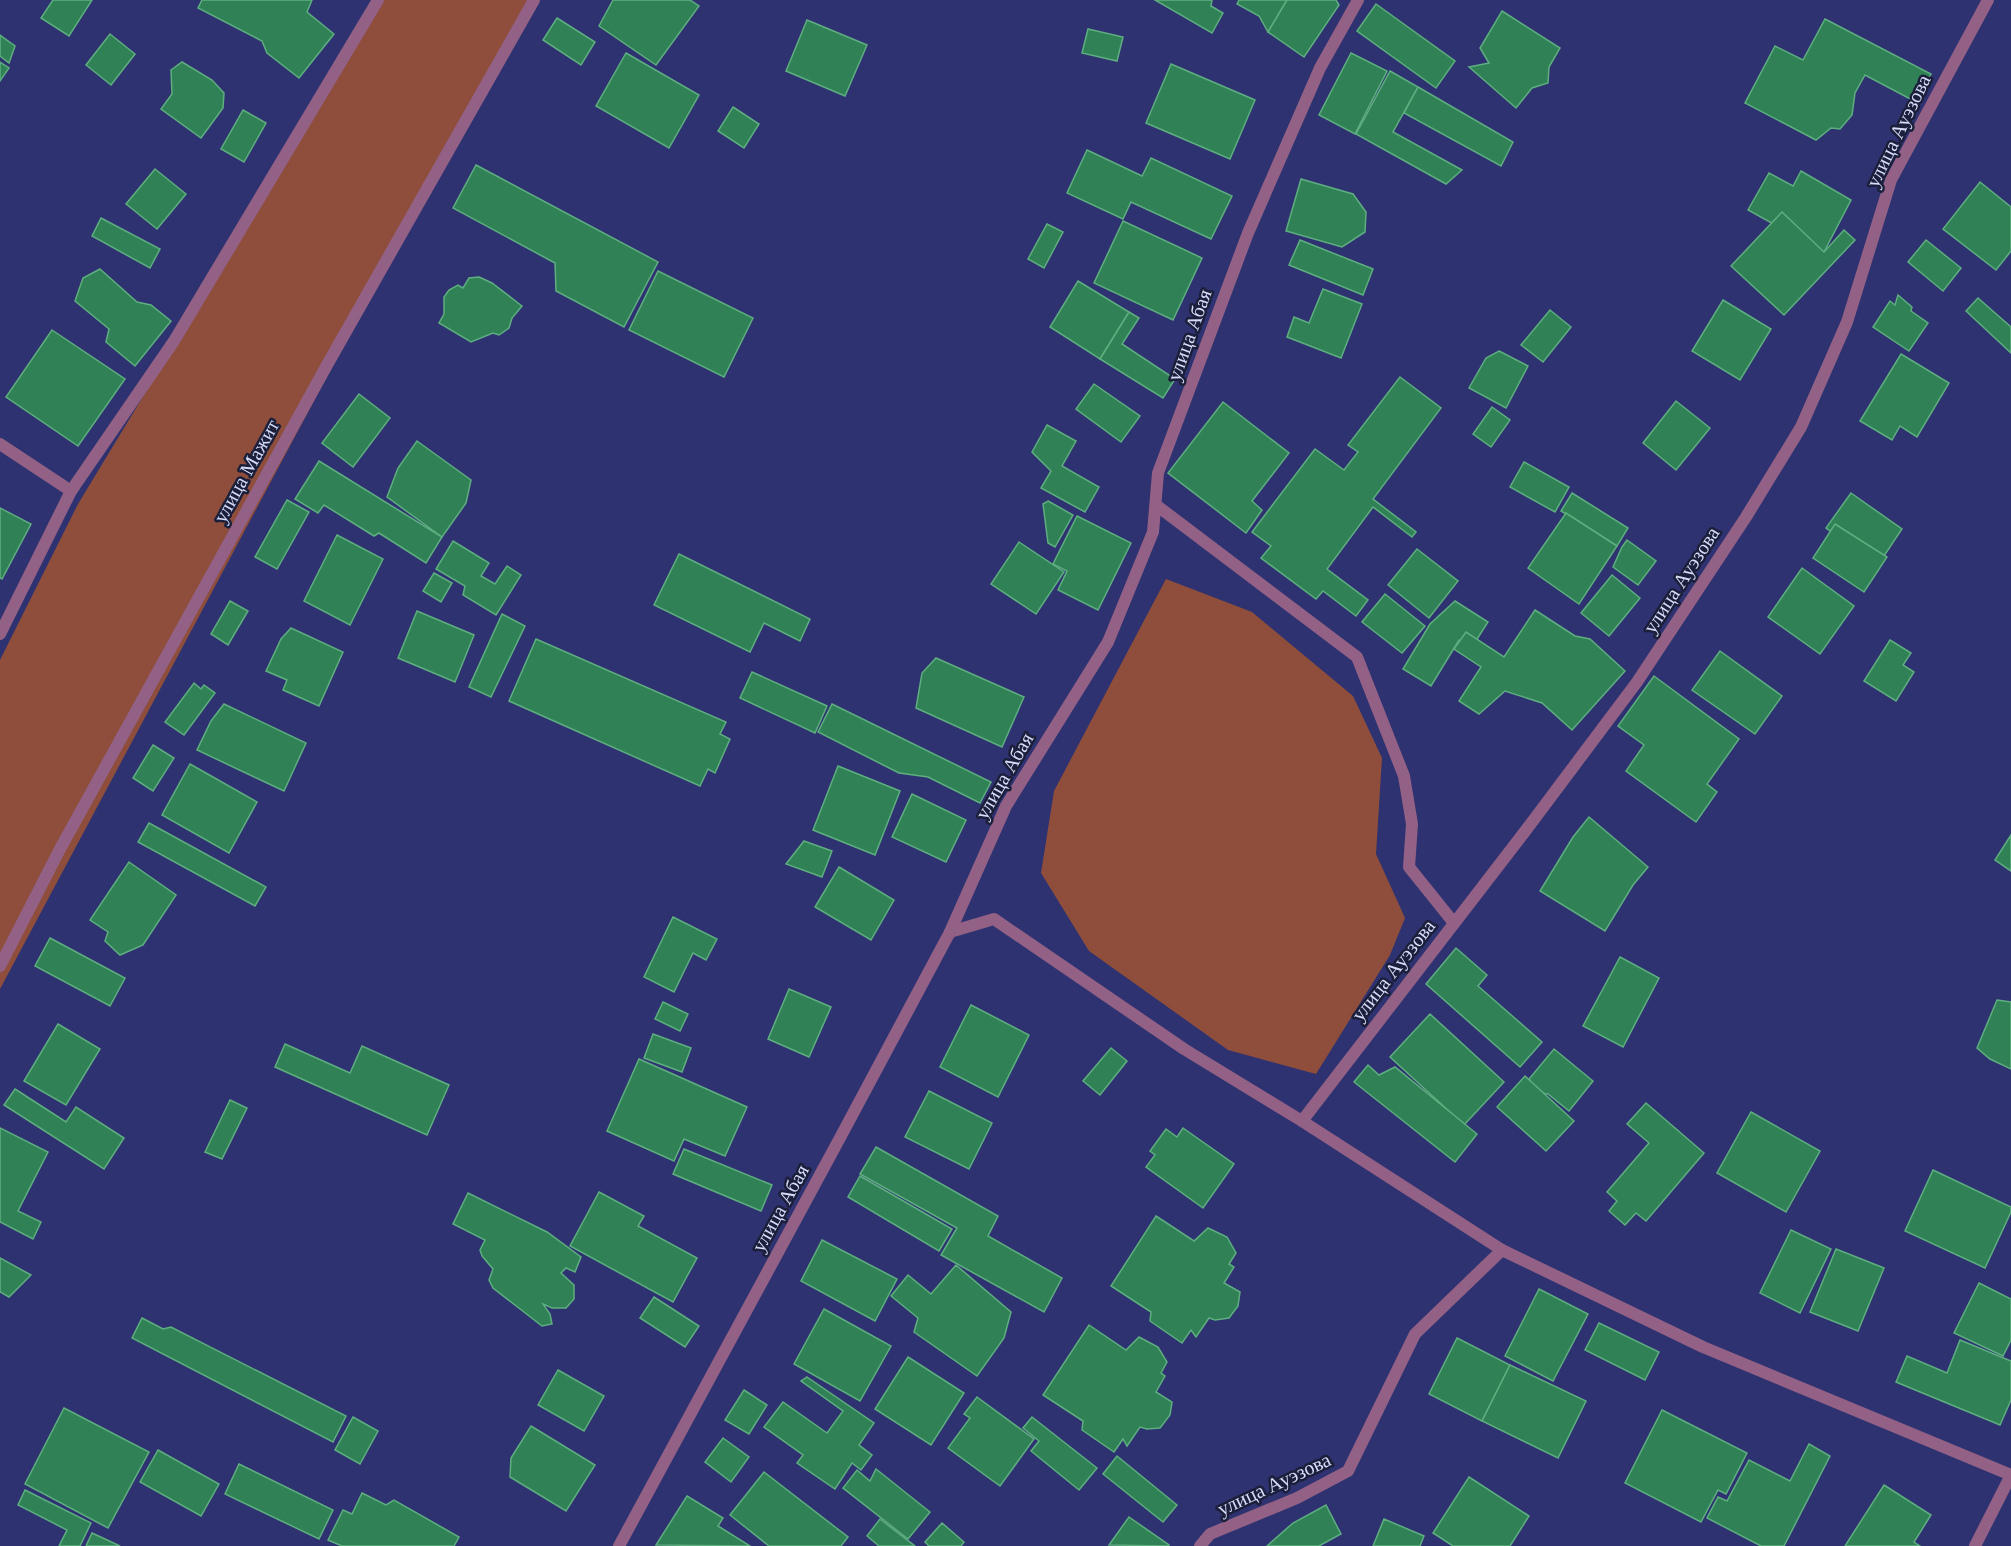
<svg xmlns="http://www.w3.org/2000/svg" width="2011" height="1546" font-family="Georgia,serif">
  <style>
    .green { fill: #8f4e3b }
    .building { fill: #308256; stroke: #5eae80; stroke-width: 1.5 }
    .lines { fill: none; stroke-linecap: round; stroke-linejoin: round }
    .minor { stroke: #926185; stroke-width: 12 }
    .labels { text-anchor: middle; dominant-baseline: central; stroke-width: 5; stroke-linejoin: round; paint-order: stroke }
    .street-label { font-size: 20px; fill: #d6dcfa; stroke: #1b1f3a }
  </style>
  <rect width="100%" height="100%" fill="#2e3270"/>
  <g class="green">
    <polygon points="383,0 528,0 0,989 0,660 78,504"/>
    <polygon points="1166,579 1252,612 1353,696 1382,758 1376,854 1405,918 1390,955 1316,1074 1228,1050 1089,951 1041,873 1054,791"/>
  </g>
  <g class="building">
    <polygon points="53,0 92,0 69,36 41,18"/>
    <polygon points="202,0 312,0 307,12 334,34 299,78 267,53 262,41 198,8"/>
    <polygon points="613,0 690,0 699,6 656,65 599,26"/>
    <polygon points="1155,0 1212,0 1211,6 1223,13 1212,33"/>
    <polygon points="1239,0 1287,0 1268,32 1259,16 1237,4"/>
    <polygon points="1287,0 1336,0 1339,5 1304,57 1268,32"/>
    <polygon points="1376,4 1455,61 1436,88 1357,31"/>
    <polygon points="1502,11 1560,48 1549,67 1548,83 1532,88 1516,108 1469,67 1489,63 1480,48"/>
    <polygon points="557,18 595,42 581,65 543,40"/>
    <polygon points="1825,19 1931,74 1916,102 1865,75 1855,93 1852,115 1840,129 1831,128 1816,140 1745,103 1775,46 1803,60"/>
    <polygon points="807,20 867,45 845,96 786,71"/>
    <polygon points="1088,29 1123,37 1117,61 1082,53"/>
    <polygon points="110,34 135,54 111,85 86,65"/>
    <polygon points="0,35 15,46 9,63 0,56"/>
    <polygon points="626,53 699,95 669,148 596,106"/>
    <polygon points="1351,53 1387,71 1355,134 1319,115"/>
    <polygon points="0,62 9,68 0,81"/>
    <polygon points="182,62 212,80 224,93 223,108 201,138 161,109 172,94 171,70"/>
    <polygon points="1171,64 1255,100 1230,159 1146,123"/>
    <polygon points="1390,71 1418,87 1393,132 1462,170 1446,184 1356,134"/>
    <polygon points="1418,87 1513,142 1501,166 1404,113"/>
    <polygon points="733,107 759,124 744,148 718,131"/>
    <polygon points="243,110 266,123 244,162 221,149"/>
    <polygon points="1087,150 1142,176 1151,158 1232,196 1211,239 1131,202 1123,219 1067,193"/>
    <polygon points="476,165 658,262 624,327 556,291 555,263 453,208"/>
    <polygon points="155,169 186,194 157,229 126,204"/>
    <polygon points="1801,171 1851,200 1824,252 1748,210 1769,173 1793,186"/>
    <polygon points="1301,179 1353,194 1366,212 1365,232 1342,247 1286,231"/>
    <polygon points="1980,182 2011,207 2011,251 1996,270 1943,229"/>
    <polygon points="1782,212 1824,252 1844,230 1855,240 1784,315 1731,266"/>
    <polygon points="101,218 160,249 150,268 92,236"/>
    <polygon points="1123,221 1202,258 1173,320 1094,283"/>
    <polygon points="1047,224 1063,232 1044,268 1028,259"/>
    <polygon points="1300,240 1373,269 1363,295 1289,265"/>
    <polygon points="1926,240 1961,268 1943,291 1908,262"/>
    <polygon points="100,269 137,302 151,305 171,321 135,366 106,342 109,329 75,301 83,278"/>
    <polygon points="658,271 753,318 724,377 629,330"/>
    <polygon points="479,277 492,283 522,306 512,318 509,328 499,335 493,333 471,342 439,323 444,314 444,297 449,290 458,285 463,288 469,278"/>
    <polygon points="1078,281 1129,312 1100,359 1050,327"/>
    <polygon points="1323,289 1362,304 1341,358 1287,337 1294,317 1309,323"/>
    <polygon points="1898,295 1912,307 1911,311 1928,323 1909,351 1873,327 1890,301 1895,305"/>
    <polygon points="1978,298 2011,327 2011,353 1966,311"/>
    <polygon points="1723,300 1771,329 1740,380 1692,351"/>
    <polygon points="1550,310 1571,327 1543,362 1521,345"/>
    <polygon points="1129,312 1139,318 1122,344 1175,379 1163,398 1100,359"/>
    <polygon points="52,330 125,379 78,446 6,397"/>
    <polygon points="1499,351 1528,366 1506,408 1469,388 1486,358"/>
    <polygon points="1901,354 1949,383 1917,437 1900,426 1892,440 1860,421"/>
    <polygon points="1400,377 1441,408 1373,499 1416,532 1412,537 1373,507 1327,569 1368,600 1356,616 1323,591 1316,599 1261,558 1271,546 1252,532 1315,449 1344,470 1358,452 1348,445"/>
    <polygon points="1094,384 1140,416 1121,442 1076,409"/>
    <polygon points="359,394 390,418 353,467 322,443"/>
    <polygon points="1676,401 1710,428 1676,470 1643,443"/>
    <polygon points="1223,402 1289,453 1252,501 1262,510 1246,533 1168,473"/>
    <polygon points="1492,407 1510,420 1491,447 1473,434"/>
    <polygon points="1047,425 1076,441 1062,466 1099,487 1085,512 1041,488 1051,471 1032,452"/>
    <polygon points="417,441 471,480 466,503 442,537 387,497 398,468"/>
    <polygon points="319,461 442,537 426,563 379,533 374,536 324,505 318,513 295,499"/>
    <polygon points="1524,462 1569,487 1555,512 1510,487"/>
    <polygon points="1572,493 1628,528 1617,546 1561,511"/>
    <polygon points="1851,493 1902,529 1878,565 1826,528"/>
    <polygon points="287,500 309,512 277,569 255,557"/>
    <polygon points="1048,501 1073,515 1055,547 1048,543 1043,504"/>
    <polygon points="0,508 31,524 2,579 0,578"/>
    <polygon points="1566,513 1617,546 1579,604 1528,568"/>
    <polygon points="1077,516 1131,543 1098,610 1058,590 1067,571 1053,564"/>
    <polygon points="1835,524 1887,557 1864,592 1813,558"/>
    <polygon points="337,535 383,559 350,625 304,601"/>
    <polygon points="1627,540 1656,561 1638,585 1613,567 1622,547"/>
    <polygon points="453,541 489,563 481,576 495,584 507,566 521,575 496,615 463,595 465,586 436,569"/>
    <polygon points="1019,542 1064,572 1036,614 991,584"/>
    <polygon points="1417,549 1458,581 1429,618 1388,585"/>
    <polygon points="679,554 810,619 800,641 764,623 750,652 654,605"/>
    <polygon points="1802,568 1854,606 1820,654 1768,617"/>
    <polygon points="434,573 452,583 441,602 423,591"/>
    <polygon points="1612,575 1640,598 1609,636 1581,613"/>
    <polygon points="1385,594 1425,626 1402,653 1362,622"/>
    <polygon points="230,601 248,611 228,645 211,634"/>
    <polygon points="1455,601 1488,622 1472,647 1459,640 1431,686 1403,669 1430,624"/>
    <polygon points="1535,610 1575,636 1590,639 1625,671 1572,730 1542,703 1505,691 1479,714 1459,701 1481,667 1454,649 1466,632 1504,657"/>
    <polygon points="417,611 474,635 455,682 398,658"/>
    <polygon points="502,614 525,626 491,697 469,687"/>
    <polygon points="291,628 343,652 319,706 283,690 287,680 266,671 281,639"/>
    <polygon points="536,639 726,722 720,734 730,739 715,773 708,769 700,786 509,701"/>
    <polygon points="1890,640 1911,653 1903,665 1914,672 1896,701 1864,681"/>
    <polygon points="1720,651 1782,696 1755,734 1692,690"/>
    <polygon points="936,658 1024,697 1002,747 916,708 922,673"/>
    <polygon points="752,672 827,706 815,733 740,698"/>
    <polygon points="1654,676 1739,739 1707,784 1717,792 1696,822 1626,771 1644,745 1618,726"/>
    <polygon points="194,683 201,689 204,685 215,693 184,735 165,722"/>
    <polygon points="224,704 306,743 284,791 197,750 211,721"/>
    <polygon points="832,704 991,782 980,803 928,777 899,773 818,732"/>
    <polygon points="153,745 174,758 153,791 133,778"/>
    <polygon points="190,764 257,802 229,853 162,815"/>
    <polygon points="838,766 900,791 875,855 813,830"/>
    <polygon points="912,794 966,820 946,862 892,837"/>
    <polygon points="1589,817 1648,867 1633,885 1605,931 1540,891 1573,837"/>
    <polygon points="149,823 266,887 255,906 138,842"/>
    <polygon points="2011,835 2011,871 1995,860"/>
    <polygon points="804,841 832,851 822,877 786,864"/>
    <polygon points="129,862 176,895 143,945 120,955 105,941 108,932 90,920"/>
    <polygon points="839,867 894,900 871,940 815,907"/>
    <polygon points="673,917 717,939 706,960 693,953 674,992 644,977"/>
    <polygon points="50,938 125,978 110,1006 35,966"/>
    <polygon points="1456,948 1487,975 1478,986 1542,1042 1520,1067 1426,984"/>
    <polygon points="1620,957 1659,978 1623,1047 1583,1026"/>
    <polygon points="789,989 831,1007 809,1057 768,1039"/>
    <polygon points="1997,1000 2011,1002 2011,1069 1990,1059 1977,1048"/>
    <polygon points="663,1002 688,1014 680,1031 655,1019"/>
    <polygon points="971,1005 1029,1035 998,1097 940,1067"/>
    <polygon points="1430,1014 1504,1082 1464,1125 1390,1057"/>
    <polygon points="58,1024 100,1049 66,1105 24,1081"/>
    <polygon points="653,1034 691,1048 682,1072 644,1058"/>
    <polygon points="285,1044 350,1073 362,1046 449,1085 427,1135 275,1067"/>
    <polygon points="1111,1048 1127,1061 1100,1095 1083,1081"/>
    <polygon points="1554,1049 1593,1081 1569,1111 1548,1094 1538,1093 1529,1079"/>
    <polygon points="639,1059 747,1107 725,1156 684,1139 674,1161 607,1131"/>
    <polygon points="1368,1065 1379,1075 1395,1067 1477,1134 1455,1162 1354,1082"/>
    <polygon points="1525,1076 1574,1121 1546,1151 1497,1107"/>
    <polygon points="15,1089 66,1122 76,1107 124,1138 104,1169 4,1105"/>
    <polygon points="929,1091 992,1123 969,1169 905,1137"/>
    <polygon points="230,1100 247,1108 222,1159 205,1152"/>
    <polygon points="1646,1103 1704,1153 1646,1221 1636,1213 1625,1225 1609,1211 1617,1201 1607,1192 1649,1143 1627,1124"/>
    <polygon points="1751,1112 1820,1151 1786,1212 1717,1173"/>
    <polygon points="0,1128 48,1152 18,1211 41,1222 33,1239 0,1222"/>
    <polygon points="1183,1128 1234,1164 1203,1208 1146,1167 1155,1155 1150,1151 1166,1129 1177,1137"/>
    <polygon points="876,1147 998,1216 988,1236 1062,1278 1044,1312 941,1255 957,1228 860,1174"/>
    <polygon points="684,1149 772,1185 761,1211 673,1174"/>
    <polygon points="1933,1170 2011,1207 2011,1212 1985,1268 1905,1231"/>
    <polygon points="860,1176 952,1229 939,1251 848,1197"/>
    <polygon points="599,1192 644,1216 638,1226 697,1258 673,1302 570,1246"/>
    <polygon points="468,1193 547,1232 581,1257 575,1272 566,1268 561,1273 574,1285 574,1299 566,1308 552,1308 543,1304 550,1314 552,1324 542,1326 493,1288 489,1280 493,1269 482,1256 480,1250 485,1240 453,1224"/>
    <polygon points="1156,1216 1194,1241 1208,1228 1227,1237 1236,1253 1229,1264 1234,1267 1224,1283 1240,1292 1238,1306 1229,1318 1215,1320 1209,1318 1196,1337 1191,1330 1182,1343 1150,1321 1151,1312 1111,1286"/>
    <polygon points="1791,1230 1831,1249 1800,1313 1760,1293"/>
    <polygon points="822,1240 897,1279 875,1321 801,1281"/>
    <polygon points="1836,1249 1884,1268 1858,1331 1810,1312"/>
    <polygon points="0,1258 31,1275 9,1297 0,1292"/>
    <polygon points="956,1265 1011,1312 1004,1338 977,1376 914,1332 918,1318 891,1296 908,1275 931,1294"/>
    <polygon points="1979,1283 2011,1299 2011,1340 2003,1356 1954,1333"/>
    <polygon points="1539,1289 1588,1314 1553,1381 1505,1356"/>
    <polygon points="654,1297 699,1326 685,1347 640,1318"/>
    <polygon points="824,1309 891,1346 860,1401 794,1364"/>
    <polygon points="142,1318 163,1329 171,1327 346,1416 333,1442 132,1338"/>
    <polygon points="1599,1323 1659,1352 1645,1380 1585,1350"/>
    <polygon points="1089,1325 1126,1350 1139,1337 1158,1347 1167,1362 1161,1373 1165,1376 1156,1392 1172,1402 1170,1415 1160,1428 1147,1429 1140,1427 1127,1446 1123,1439 1114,1452 1082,1430 1083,1421 1043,1395"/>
    <polygon points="1457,1338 1510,1365 1482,1421 1429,1394"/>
    <polygon points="1960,1340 2011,1361 2011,1400 2000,1425 1896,1382 1907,1356 1947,1373"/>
    <polygon points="908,1357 964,1393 931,1445 875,1409"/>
    <polygon points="1510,1365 1586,1401 1558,1458 1482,1421"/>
    <polygon points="558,1370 604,1396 584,1431 538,1405"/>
    <polygon points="807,1377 874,1423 859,1445 872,1455 861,1470 852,1463 835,1489 797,1463 803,1455 764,1427 783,1402 827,1433 843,1411 801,1381"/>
    <polygon points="744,1390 767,1405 749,1434 725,1420"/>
    <polygon points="977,1397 1034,1439 1000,1486 948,1448 970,1418 964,1414"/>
    <polygon points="64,1408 149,1452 108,1528 25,1484"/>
    <polygon points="1662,1410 1747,1453 1726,1494 1718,1490 1701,1522 1625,1483"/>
    <polygon points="353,1417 378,1431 360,1464 335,1450"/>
    <polygon points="1032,1417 1097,1468 1079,1490 1031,1451 1039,1441 1023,1428"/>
    <polygon points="531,1426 595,1465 566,1511 510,1477 511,1458"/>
    <polygon points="723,1438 749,1457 731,1482 705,1462"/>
    <polygon points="1809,1444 1830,1456 1784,1546 1761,1546 1707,1518 1718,1497 1727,1501 1749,1460 1790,1481"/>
    <polygon points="158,1450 219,1484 201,1516 140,1482"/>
    <polygon points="1117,1456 1177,1505 1163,1522 1103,1474"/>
    <polygon points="239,1464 333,1510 319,1539 225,1494"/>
    <polygon points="876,1469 930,1512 908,1539 843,1488 857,1470 870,1481"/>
    <polygon points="764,1472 848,1537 841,1546 769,1546 730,1515"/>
    <polygon points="1469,1477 1529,1516 1510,1546 1453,1546 1433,1533"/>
    <polygon points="1884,1485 1931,1515 1914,1542 1920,1546 1845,1546"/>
    <polygon points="25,1490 91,1523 80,1546 59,1546 67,1530 18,1505"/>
    <polygon points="362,1493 386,1505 394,1500 459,1537 454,1546 342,1546 328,1540 343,1510 352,1514"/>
    <polygon points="687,1496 723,1518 718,1526 750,1546 656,1545"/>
    <polygon points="1326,1505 1341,1534 1319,1546 1267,1546 1293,1523"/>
    <polygon points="1129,1517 1169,1545 1169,1546 1109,1545"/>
    <polygon points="880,1519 915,1546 879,1546 867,1536"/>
    <polygon points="1384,1519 1424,1536 1420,1546 1373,1546"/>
    <polygon points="942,1523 964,1542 961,1546 929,1546 925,1542"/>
    <polygon points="92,1533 120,1546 86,1546"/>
  </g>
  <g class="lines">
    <g class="minor">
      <polyline points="0,444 71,491"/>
      <polyline points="1156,505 1357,657 1404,776 1412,824 1409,867 1454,923"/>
      <polyline points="0,634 71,491 174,341 378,0"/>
      <polyline points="950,932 994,919 1184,1049 1302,1121 1502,1250 1703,1347 2011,1475"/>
      <polyline points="0,966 60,849 327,365 534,0"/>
      <polyline points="1302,1121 1523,834 1637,682 1746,517 1801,427 1847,322 1891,180 1988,0"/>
      <polyline points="619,1546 841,1136 950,932 1006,806 1108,642 1153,532 1158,473 1248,233 1320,68 1358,0"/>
      <polyline points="1200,1546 1210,1534 1297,1498 1348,1471 1415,1334 1502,1250"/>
      <polyline points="1975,1546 2011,1475"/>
    </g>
  </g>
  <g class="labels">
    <g class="street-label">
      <text transform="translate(1898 131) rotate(-64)">улица Ауэзова</text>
      <text transform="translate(1189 335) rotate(-70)">улица Абая</text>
      <text transform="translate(246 471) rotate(-61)">улица Мажит</text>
      <text transform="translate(1681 580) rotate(-57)">улица Ауэзова</text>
      <text transform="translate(1004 776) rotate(-60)">улица Абая</text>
      <text transform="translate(1393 970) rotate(-52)">улица Ауэзова</text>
      <text transform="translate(780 1208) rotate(-61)">улица Абая</text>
      <text transform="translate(1274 1484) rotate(-25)">улица Ауэзова</text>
    </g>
  </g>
</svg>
